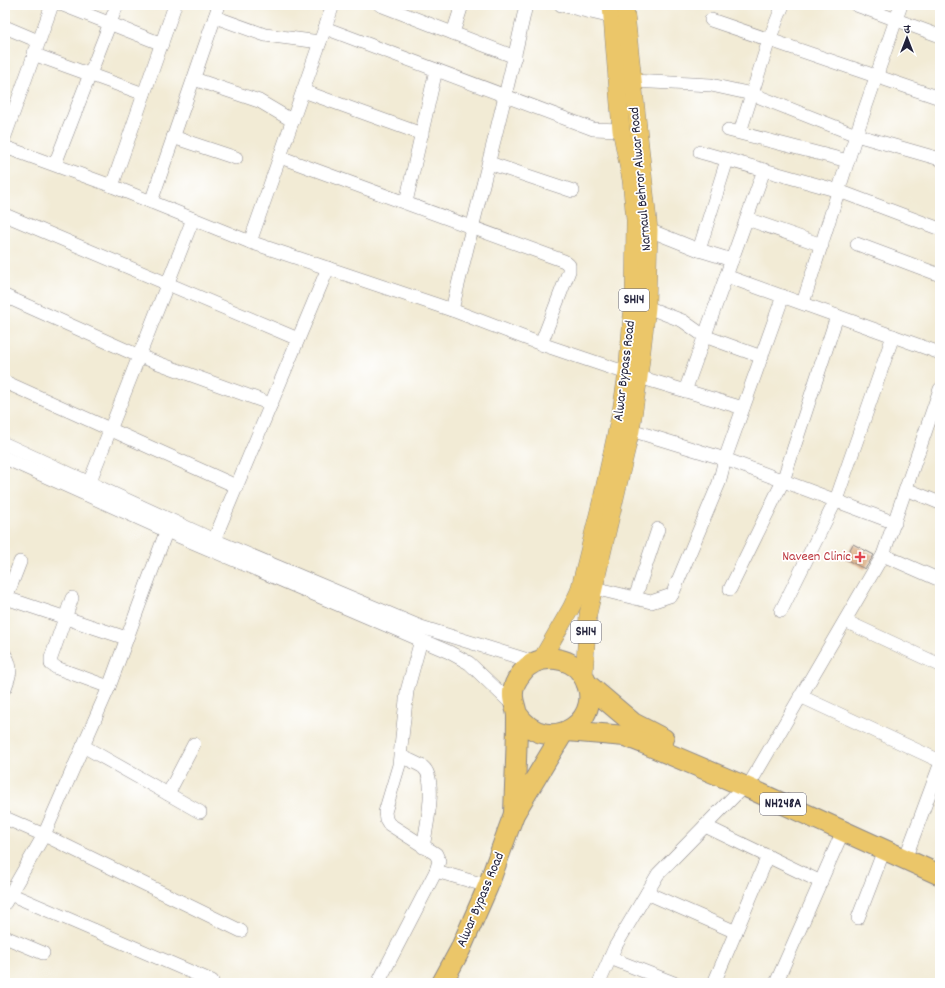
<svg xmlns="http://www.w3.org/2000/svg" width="945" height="988" font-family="Dekko,'Playpen Sans Deva',sans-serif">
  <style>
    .building { fill: #d9a97d }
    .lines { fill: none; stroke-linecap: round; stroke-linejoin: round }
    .minor-casing { stroke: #8a8688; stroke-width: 14 }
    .major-casing { stroke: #8a8688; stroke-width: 18 }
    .highway-casing { stroke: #8a8688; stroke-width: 22 }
    .minor { stroke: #fff; stroke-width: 13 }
    .major { stroke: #ebc669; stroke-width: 17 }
    .highway { stroke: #ebc669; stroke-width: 20 }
    .health-dot { fill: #e0444e; stroke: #fff; stroke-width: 1.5 }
    .labels { text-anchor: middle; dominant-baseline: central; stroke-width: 3.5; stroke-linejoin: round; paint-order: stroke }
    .shield { fill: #fff; stroke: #646476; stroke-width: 1 }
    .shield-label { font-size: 13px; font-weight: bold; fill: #22223b }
    .street-label { font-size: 14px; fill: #22223b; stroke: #fff }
    .health-label { font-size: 14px; fill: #be3a42; stroke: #fff; text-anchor: end }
  </style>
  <rect width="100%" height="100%" fill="#fff"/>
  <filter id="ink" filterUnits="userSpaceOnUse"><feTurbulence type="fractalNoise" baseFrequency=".025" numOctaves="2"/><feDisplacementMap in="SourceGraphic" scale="8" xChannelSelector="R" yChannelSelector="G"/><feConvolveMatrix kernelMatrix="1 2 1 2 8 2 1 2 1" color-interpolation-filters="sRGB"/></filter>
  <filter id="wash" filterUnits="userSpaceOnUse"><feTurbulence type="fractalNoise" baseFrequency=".012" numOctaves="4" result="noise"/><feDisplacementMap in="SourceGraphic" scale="16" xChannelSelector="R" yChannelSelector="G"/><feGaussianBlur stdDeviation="0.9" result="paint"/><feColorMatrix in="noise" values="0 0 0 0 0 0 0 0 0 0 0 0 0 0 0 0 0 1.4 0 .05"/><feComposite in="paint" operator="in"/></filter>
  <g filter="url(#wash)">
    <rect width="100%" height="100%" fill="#f2ebd5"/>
    <g id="blocks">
      <polygon class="building" points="853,544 874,555 865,569 845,559"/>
    </g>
  </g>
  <g filter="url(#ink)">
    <use href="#blocks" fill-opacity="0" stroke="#8a8688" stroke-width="1"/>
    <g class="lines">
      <defs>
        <g id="minor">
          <polyline points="63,5 162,44"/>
          <polyline points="380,5 515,57"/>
          <polyline points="561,5 612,17"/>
          <polyline points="856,5 940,36"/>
          <polyline points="215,17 265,35 320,42"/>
          <polyline points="711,20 940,98"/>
          <polyline points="5,27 38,41"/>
          <polyline points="325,28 593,129 621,130"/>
          <polyline points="453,33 462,5"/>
          <polyline points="33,54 144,94"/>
          <polyline points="194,79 259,101 293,121"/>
          <polyline points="632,81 711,85 752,94 856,135 940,159"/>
          <polyline points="303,91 422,134"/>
          <polyline points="728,130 848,161"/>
          <polyline points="740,132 769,40 783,5"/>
          <polyline points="5,136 52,5"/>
          <polyline points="173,137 236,158"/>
          <polyline points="5,147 112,186 250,242 452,310 541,344 627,373"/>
          <polyline points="700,152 839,191 940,229"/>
          <polyline points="280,157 564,261 569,265 569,271 541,344"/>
          <polyline points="489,163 573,191"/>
          <polyline points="55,164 117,5"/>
          <polyline points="112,186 175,5"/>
          <polyline points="151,202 219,5"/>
          <polyline points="406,202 436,70"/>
          <polyline points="5,215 298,339"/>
          <polyline points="747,219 822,245"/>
          <polyline points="649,230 699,250 732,260"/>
          <polyline points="250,242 333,5"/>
          <polyline points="857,244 940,275"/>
          <polyline points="699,250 727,160"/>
          <polyline points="726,276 940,353"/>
          <polyline points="5,296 139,356 271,404"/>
          <polyline points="803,303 856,135 901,5"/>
          <polyline points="647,307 683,321 704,336 762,357"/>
          <path d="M452,310C476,208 504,108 526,5"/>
          <polyline points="639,377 743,408"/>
          <polyline points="5,382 236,486"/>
          <polyline points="685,391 764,170"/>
          <polyline points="631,430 725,459 895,523"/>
          <polyline points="5,444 214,540 421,627 534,662"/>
          <polyline points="5,458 176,535 449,652 469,663 514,706"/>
          <polyline points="906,489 940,503"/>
          <polyline points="86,491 193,219"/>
          <polyline points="214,540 328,268"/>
          <polyline points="883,555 940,580"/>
          <polyline points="594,588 651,602 672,595 719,483 725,459 783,296"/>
          <polyline points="730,589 783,481 837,316"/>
          <polyline points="6,598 126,638"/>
          <polyline points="72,598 51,658 51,664 57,668 109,687"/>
          <polyline points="635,598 658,529"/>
          <polyline points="5,601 20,562"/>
          <polyline points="781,611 836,500 893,336"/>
          <polyline points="845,621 940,665"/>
          <polyline points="421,640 407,691 399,765 385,812 386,819 389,824 436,854 439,861 436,871"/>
          <path d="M5,655C13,667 10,675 5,688"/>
          <polyline points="800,696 940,761"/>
          <polyline points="83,746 200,812"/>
          <path d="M401,756C408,760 417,763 423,767C438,779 426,829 423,847"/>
          <polyline points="753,778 883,555 940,389"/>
          <polyline points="168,794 194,744"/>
          <polyline points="5,818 44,835 241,931"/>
          <polyline points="705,826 821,882"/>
          <polyline points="908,851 940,765"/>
          <polyline points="647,893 736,932"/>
          <polyline points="10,894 212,981"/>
          <polyline points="5,903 44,835 109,687 169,524"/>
          <polyline points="858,918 884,850"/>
          <polyline points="5,937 43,953"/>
          <polyline points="610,958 674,983"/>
          <polyline points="378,983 436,871 488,886"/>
          <polyline points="599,983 615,947 658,874 744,786"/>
          <polyline points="714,983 768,856"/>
          <polyline points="776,983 843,831"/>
        </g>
        <g id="major">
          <polyline points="541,660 571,608 579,591 602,498 621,411 627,373 634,293 635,220 631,180 621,130 611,5"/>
          <polyline points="584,677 588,614 631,430 639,377 647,307 649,230 625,5"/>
        </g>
        <g id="highway">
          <polyline points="587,684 633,723 664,739"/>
          <polyline points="567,731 625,736 643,743 744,786 940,875"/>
          <path d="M514,814C515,781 517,749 517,717C517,709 512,701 513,693C513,686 517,679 521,674C529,662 543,658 556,659C565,660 576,665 581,673C612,717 549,761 517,714"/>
          <polyline points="442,983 460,950 488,886 514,814 563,733"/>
        </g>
      </defs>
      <use href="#minor" class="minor-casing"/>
      <use href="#major" class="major-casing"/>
      <use href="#highway" class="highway-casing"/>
      <use href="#minor" class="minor"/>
      <use href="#major" class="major"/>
      <use href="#highway" class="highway"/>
    </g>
  </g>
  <path class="health-dot" d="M858 551h4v4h4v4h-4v4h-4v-4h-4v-4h4z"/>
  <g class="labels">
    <g class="shield">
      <rect x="619" y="289" width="30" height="22" rx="3"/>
      <rect x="571" y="621" width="30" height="22" rx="3"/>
      <rect x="760" y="793" width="46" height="22" rx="3"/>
    </g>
    <g class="shield-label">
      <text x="634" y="300">SH14</text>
      <text x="586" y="632">SH14</text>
      <text x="783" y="804">NH248A</text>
    </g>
    <g class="street-label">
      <text transform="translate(641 179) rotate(-95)">Narnaul Behror Alwar Road</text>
      <text transform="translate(625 371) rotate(-83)">Alwar Bypass Road</text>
      <text transform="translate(481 900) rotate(-67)">Alwar Bypass Road</text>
    </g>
    <g class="health-label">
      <text x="851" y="557">Naveen Clinic</text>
    </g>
  </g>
  <rect width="945" height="988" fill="none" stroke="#fff" stroke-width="20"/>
  <g transform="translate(907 38)" stroke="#ffffff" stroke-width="3" paint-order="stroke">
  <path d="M0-3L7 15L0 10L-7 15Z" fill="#22223b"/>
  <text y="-6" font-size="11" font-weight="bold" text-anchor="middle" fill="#22223b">उ</text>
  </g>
</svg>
